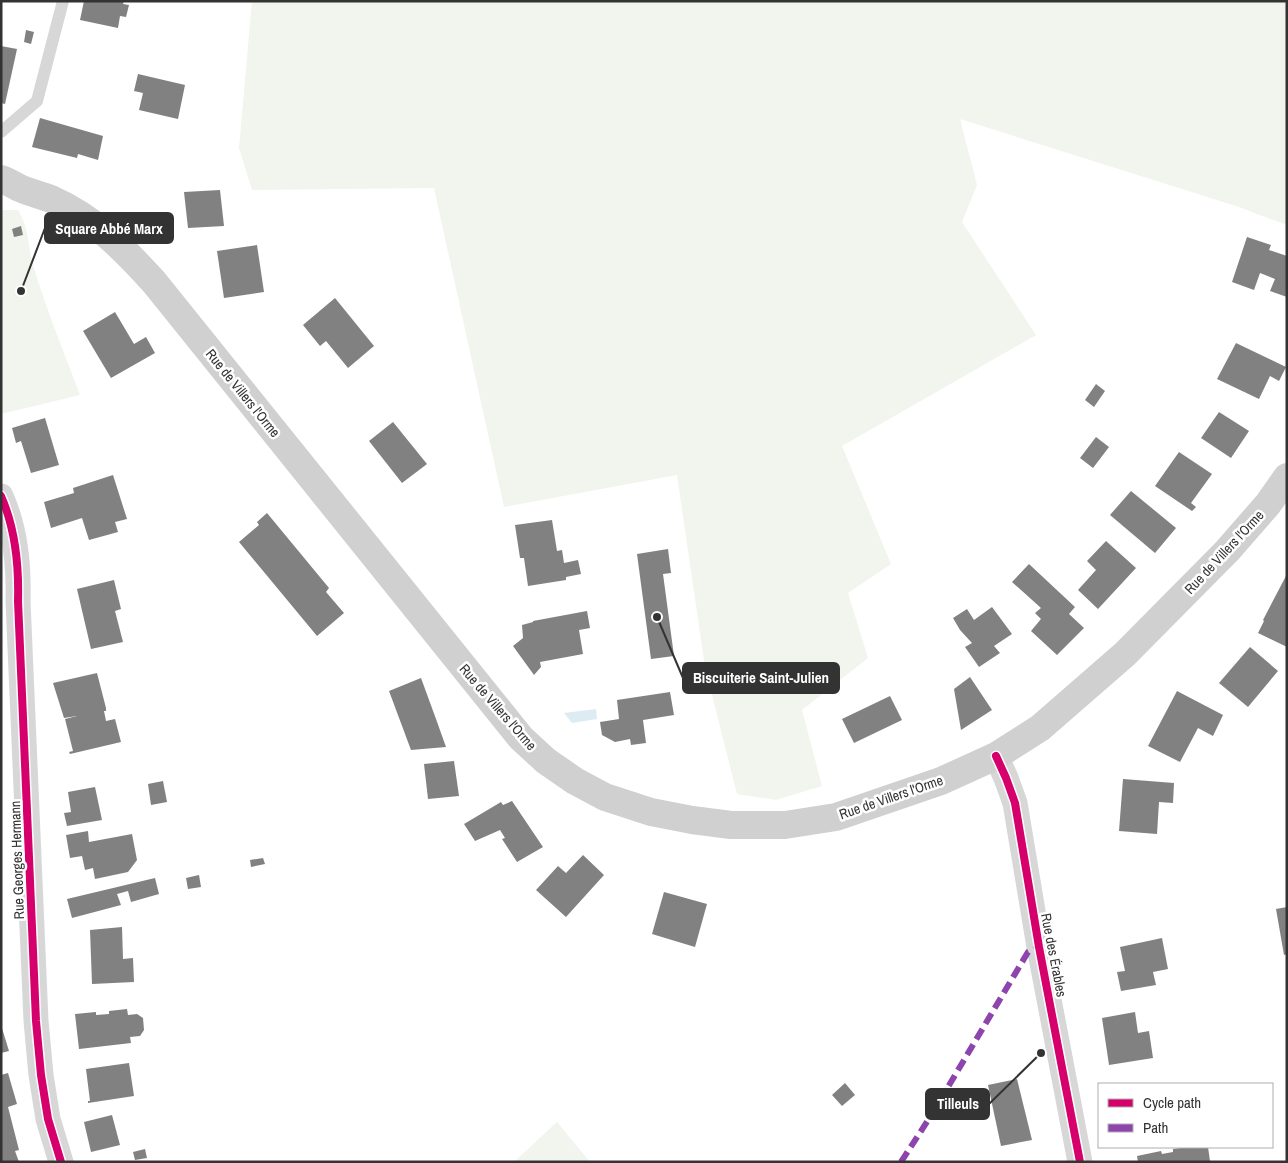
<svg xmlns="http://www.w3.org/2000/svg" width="1288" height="1163" font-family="'Archivo Narrow',sans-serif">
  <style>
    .green { fill: #f1f5ed }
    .water { fill: #ddebf3 }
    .building { fill: #818181 }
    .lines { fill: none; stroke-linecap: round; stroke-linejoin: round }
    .lane { stroke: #d7d7d7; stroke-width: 12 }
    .street { stroke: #d7d7d7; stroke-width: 25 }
    .secondary { stroke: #d0d0d0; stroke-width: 28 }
    .quiet { stroke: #8e44ad; stroke-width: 6; stroke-dasharray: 12 6; stroke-linecap: butt }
    .cycleway-casing { stroke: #fff; stroke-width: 11 }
    .cycleway { stroke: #d6006c; stroke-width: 8 }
    .labels { text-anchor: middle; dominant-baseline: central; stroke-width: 5; stroke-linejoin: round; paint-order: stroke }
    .street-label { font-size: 14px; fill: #333; stroke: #fff }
    .leader { fill: none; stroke: #333; stroke-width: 2 }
    .callout-dot { fill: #333; stroke: #fff; stroke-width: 2 }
    .callout { fill: #333; stroke: #333; stroke-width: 2 }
    .callout-label { font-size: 15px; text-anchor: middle; font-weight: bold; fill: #fff }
  </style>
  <rect width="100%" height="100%" fill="#fff"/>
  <g class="green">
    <polygon points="252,1 1287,1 1287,225 1236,206 960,119 977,185 962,222 1036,335 842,446 891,564 848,593 868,658 802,710 822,786 776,800 737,794 705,667 677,475 504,507 434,188 252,190 239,148"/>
    <path d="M1,210H18C30,230 27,244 33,265C46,309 64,352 80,395L1,414Z"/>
    <polygon points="557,1122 590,1162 514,1162"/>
  </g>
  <polygon class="water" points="596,709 597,719 572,723 564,713"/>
  <g class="building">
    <polygon points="84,1 124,1 123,4 129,5 126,17 120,16 118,28 80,20"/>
    <polygon points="26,30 34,32 31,44 24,42"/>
    <polygon points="1,46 17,49 5,104 1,103"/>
    <polygon points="138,74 185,85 178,119 139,110 143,93 134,91"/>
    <polygon points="40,118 103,136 98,160 78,154 77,158 32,147"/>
    <polygon points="220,190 224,226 188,228 184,192"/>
    <polygon points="21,226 23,235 14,237 12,229"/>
    <polygon points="1247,237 1271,245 1269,250 1287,256 1287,297 1270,291 1275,279 1260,273 1254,290 1232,282"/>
    <polygon points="257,245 264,292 224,298 217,251"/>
    <polygon points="335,298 374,346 348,368 326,341 320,346 303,325"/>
    <polygon points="115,312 134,344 146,337 155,353 111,378 83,331"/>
    <polygon points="1236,343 1286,367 1279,381 1270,376 1259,399 1217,379"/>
    <polygon points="1096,384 1105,391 1094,407 1085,400"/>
    <polygon points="1219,412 1249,431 1231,458 1201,438"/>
    <polygon points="45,418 59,465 31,473 21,441 16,443 12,428"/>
    <polygon points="393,422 427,464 402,483 369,441"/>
    <polygon points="1096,437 1109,447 1093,468 1080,458"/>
    <polygon points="1179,452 1212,474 1191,503 1196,507 1192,511 1155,486"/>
    <polygon points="113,475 127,519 115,522 118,532 89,540 82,518 51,528 44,502 74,493 73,488"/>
    <polygon points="1131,491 1176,528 1155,553 1110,515"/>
    <polygon points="267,513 329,588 326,592 344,613 317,636 239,542 259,525 257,522"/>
    <polygon points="552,520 557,551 562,550 564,563 578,560 581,574 566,577 566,580 528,586 524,558 520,558 515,525"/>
    <polygon points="1106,541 1136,568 1098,609 1078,590 1096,570 1087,561"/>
    <polygon points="668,549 671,573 663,574 674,656 651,659 637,554"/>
    <polygon points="1029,564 1075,607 1069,614 1084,628 1057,655 1031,631 1041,619 1035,613 1041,608 1012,582"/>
    <polygon points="1287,574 1287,647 1258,633 1264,621 1263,620"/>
    <polygon points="114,580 121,609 115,611 123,642 91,649 77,589"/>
    <polygon points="992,607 1012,634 994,646 1000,653 979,667 965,647 972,643 960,630 953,618 967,609 974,620"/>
    <polygon points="587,611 590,628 579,630 583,654 540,662 541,667 534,675 513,646 523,638 522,625 533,622 533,621"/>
    <polygon points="1250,647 1278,671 1248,707 1219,683"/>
    <polygon points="97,673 106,708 106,711 104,711 106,721 115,719 121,742 70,754 69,752 73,751 65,719 77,716 64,718 53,683"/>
    <polygon points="970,677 992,710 961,730 954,689"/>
    <polygon points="421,678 436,719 446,747 411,750 389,691"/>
    <polygon points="1177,691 1223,715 1213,736 1198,728 1180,762 1148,746"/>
    <polygon points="670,692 674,715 643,720 646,743 631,745 630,739 615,742 602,735 600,722 619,719 617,700"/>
    <polygon points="890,696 902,720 854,743 842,719"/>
    <polygon points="454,761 459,796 428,799 424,764"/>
    <polygon points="1123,779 1174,783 1173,803 1159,802 1157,834 1119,831"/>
    <polygon points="163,781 167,802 151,805 148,784"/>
    <polygon points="95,787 102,820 67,826 64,813 71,812 68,792"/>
    <polygon points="512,801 543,847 517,862 502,839 505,838 500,830 475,841 464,824 501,802 503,805"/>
    <polygon points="88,831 89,842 132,834 137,860 128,872 95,879 93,868 85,870 82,856 70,858 66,835"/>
    <polygon points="583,855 604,875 566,917 536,890 558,866 566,873"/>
    <polygon points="263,858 265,864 251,867 250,860"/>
    <polygon points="199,875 201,887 188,889 186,878"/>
    <polygon points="155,878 159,894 131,902 128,891 117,894 121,905 72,918 67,899"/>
    <polygon points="664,892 707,904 695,947 652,934"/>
    <polygon points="1287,907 1287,954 1284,955 1276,909"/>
    <polygon points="122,927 123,959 133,958 134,982 92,984 90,930"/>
    <polygon points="1162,938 1168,969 1153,972 1156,985 1121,991 1117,972 1125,971 1120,947"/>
    <polygon points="127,1009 128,1015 137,1014 143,1018 144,1030 140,1036 130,1037 131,1043 79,1049 75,1014 96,1012 96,1015 109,1014 109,1011"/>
    <polygon points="1135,1012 1138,1033 1149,1031 1153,1058 1109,1065 1102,1018"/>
    <polygon points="1,1025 9,1051 1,1053"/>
    <polygon points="129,1063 134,1096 88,1103 88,1101 90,1101 86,1069"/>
    <polygon points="8,1073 17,1104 8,1107 19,1150 15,1151 19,1162 1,1162 1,1075"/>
    <polygon points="1017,1079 1032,1140 1001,1146 988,1085"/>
    <polygon points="845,1083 855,1095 842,1106 832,1095"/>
    <polygon points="112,1115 120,1145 91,1152 84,1122"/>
    <polygon points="1188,1147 1208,1147 1210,1161 1138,1162 1137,1156 1161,1151 1162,1154 1173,1152 1173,1149"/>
    <polygon points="145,1149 147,1158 135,1160 133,1152"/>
  </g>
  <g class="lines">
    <polyline class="lane" points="1,132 37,101 63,1"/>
    <g class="street">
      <path d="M1,496C16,530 19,565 18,601L36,1021L41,1075L48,1119L61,1162"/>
      <polyline points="996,756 1006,778 1015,803 1039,947 1080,1162"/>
    </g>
    <path class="secondary" d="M1,179C9,181 14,186 22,189C31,193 41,195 51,199C94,218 123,248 154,282L521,738L546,761L575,781L605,797L651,812L692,820L731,825H785L836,817L941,781L996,756L1040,728L1125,654L1227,551L1268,504L1287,477"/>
    <polyline class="quiet" points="901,1162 932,1114 1028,952 1039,947"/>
    <defs>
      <g id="cycleway">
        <path d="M1,496C16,530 19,565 18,601L36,1021L41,1075L48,1119L61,1162"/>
        <polyline points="996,756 1006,778 1015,803 1039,947 1080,1162"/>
      </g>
    </defs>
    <use href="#cycleway" class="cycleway-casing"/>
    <use href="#cycleway" class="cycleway"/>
  </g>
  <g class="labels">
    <g class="street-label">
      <text transform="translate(243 393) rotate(51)">Rue de Villers l'Orme</text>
      <text transform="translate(1224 552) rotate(-47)">Rue de Villers l'Orme</text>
      <text transform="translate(498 707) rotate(49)">Rue de Villers l'Orme</text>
      <text transform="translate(891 797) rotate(-19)">Rue de Villers l'Orme</text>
      <text transform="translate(17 860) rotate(-92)">Rue Georges Hermann</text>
      <text transform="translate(1054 955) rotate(79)">Rue des Érables</text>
    </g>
  </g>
  <path class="leader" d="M21 291L45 228M657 617L683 678M1041 1053L989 1104"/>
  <g class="callout-dot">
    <circle cx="21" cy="291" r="5"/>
    <circle cx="657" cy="617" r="5"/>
    <circle cx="1041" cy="1053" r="5"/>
  </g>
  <g class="callout">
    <rect x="45" y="213" width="128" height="30" rx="5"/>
    <rect x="683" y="663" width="156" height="30" rx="5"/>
    <rect x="926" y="1089" width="63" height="30" rx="5"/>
  </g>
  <g class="callout-label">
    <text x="109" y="234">Square Abbé Marx</text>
    <text x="761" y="683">Biscuiterie Saint-Julien</text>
    <text x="958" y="1109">Tilleuls</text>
  </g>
  <rect width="1288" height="1163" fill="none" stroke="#333333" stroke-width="5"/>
  <rect x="1098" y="1083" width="175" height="65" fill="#ffffff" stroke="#adadad"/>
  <rect x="1108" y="1099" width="25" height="8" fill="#d6006c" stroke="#adadad"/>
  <text x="1143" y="1108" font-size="15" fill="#333333">Cycle path</text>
  <rect x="1108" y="1124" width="25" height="8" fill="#8e44ad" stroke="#adadad"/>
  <text x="1143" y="1133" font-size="15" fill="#333333">Path</text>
</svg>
